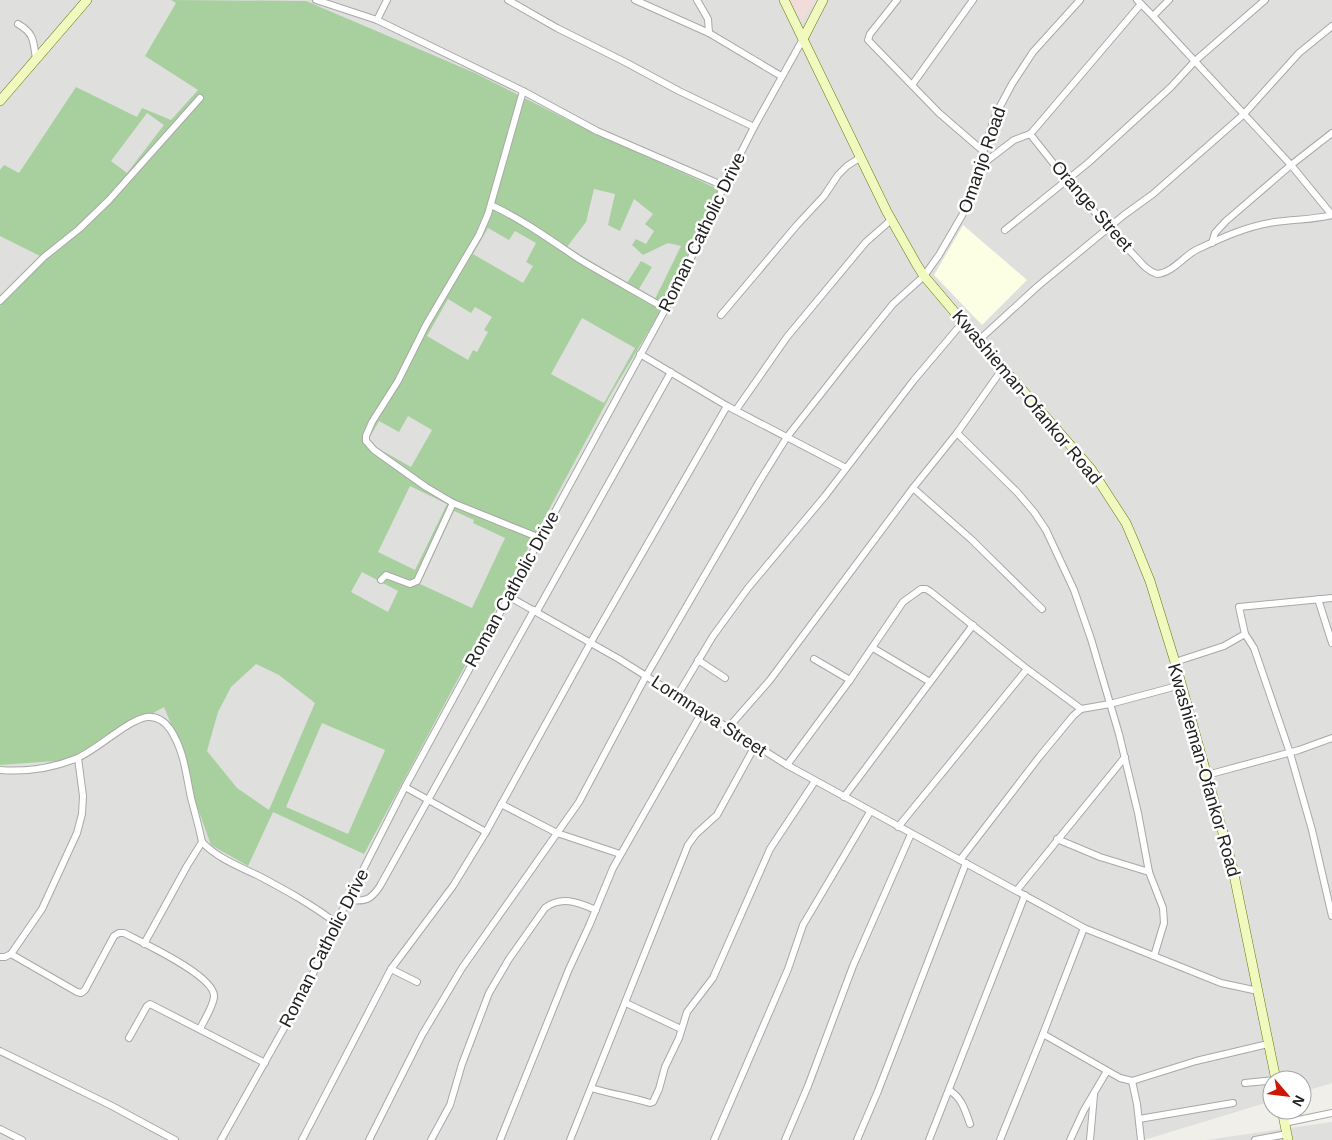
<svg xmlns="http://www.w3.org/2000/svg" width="1332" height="1140" font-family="Arial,sans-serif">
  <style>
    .residential { fill: #dfdfde }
    .commercial { fill: #f1dcd9 }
    .education { fill: #fcffe4 }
    .forest { fill: #a8d09e; fill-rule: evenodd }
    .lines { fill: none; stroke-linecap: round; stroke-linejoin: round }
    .street-casing { stroke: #a8a8a8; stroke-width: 8 }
    .secondary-casing { stroke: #637a07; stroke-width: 10 }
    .street { stroke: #fff; stroke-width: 6 }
    .secondary { stroke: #f1f9bf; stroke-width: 9 }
    .labels { text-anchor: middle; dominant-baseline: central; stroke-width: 5; stroke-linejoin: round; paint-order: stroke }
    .street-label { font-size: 18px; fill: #212121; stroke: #fff }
  </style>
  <rect width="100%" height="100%" fill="#f1efe9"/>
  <g class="residential">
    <polygon points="0,0 1332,0 1332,1083 1302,1092 1302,1080 1272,1080 1272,1101 1144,1140 0,1140"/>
    <polygon points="1332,1122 1332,1140 1206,1140"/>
  </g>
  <polygon class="commercial" points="790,0 815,0 802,22"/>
  <polygon class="education" points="963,225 1027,280 982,325 934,275"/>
  <path class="forest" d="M171,0L306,1L475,73L572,122L720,190L666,302L611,394L364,854L273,812L248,866L211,845L194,798L186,760L164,707L68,760L0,765V306L46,259L0,236V170L4,165L19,173L76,87L137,117L142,108L171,120L198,90L145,56L176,3ZM147,113L164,125L127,173L111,161ZM594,189L615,194L608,225L620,231L634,199L653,214L645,224L654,231L646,244L636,239L632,245L643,255L668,243L681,246L655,299L639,289L652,267L641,261L627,283L567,247L586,222ZM488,228L509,240L515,231L536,243L526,262L533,266L523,283L473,254ZM448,299L471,313L475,307L492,317L484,330L488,332L477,352L473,350L468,360L427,336ZM582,318L635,348L604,403L551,374ZM408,416L432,430L411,467L367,442L379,421L399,432ZM410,486L447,504L415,570L378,552ZM454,511L474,520L473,523L505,538L472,608L420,584ZM362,572L398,591L388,612L351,592ZM256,664L279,675L315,703L269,810L237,788L207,751L218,712L231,687ZM322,723L385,750L348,834L286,807Z"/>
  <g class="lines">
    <defs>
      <g id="street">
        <polyline points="316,0 377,20 523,91 597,131 724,186"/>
        <polyline points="508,0 557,28 625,62 679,91 754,127"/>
        <polyline points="635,0 709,33 781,76"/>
        <polyline points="697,0 708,19 709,33"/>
        <polyline points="897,0 870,34 868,40 939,113 983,151"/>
        <polyline points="1137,0 1153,16 1291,165 1332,215"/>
        <polyline points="1153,16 1169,0"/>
        <polyline points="377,20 387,0"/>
        <path d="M18,24C35,34 33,41 36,59"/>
        <polyline points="912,85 973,0"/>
        <polyline points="523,91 488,214 479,235 426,325 398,381 372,422 366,436 366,441 374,450 426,487 453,503 540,538"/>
        <path d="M1030,134C1062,175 1095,214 1131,252C1139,260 1146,271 1157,274C1172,273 1183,257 1196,250C1221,238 1247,226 1275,222C1294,219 1313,220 1332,215"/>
        <polyline points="980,166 1014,140 1030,134 1033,131 1141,4"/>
        <path d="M491,205C523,220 549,239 579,259C607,276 637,292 666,309"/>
        <polyline points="1005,230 1088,163 1171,87 1195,61 1265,0"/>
        <polyline points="1212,243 1215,233 1226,221 1291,165 1332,133"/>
        <polyline points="0,301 44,257 79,229 109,200 200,98"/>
        <polyline points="721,315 797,225 824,196 838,175 847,166 861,157"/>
        <polyline points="979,340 1038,286 1124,215 1153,194 1243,115 1299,53 1332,26"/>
        <polyline points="640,354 727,406 846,468"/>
        <polyline points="736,410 787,337 866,242 891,220"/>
        <polyline points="957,433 1017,492 1034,512 1046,530 1074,590 1091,639 1119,734 1138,813 1149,872 1163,908 1164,923 1154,956"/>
        <polyline points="913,488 972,540 1042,609"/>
        <polyline points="381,580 386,575 410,584 417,581 453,503"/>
        <polyline points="508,596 619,659 787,765 1084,928 1221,983 1258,991"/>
        <polyline points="1332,598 1239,607 1245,634 1254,648 1290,753 1312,830 1332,916"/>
        <polyline points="1318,599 1332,643"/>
        <polyline points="537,611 671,372"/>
        <polyline points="873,648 930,682"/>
        <polyline points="814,659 850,680"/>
        <polyline points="698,660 725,678"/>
        <polyline points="1175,662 1224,646 1245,634"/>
        <polyline points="677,696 713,636 748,588 825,496 914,380 963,322"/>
        <polyline points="728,728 770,680 913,488 957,433 1003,368"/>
        <polyline points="787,765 850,680 903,602 921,589 926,589 931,592 1027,669 1081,709"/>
        <path d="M0,770C25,772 52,768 75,759C96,751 127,720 147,717C157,716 165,722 170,729C184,750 186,774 191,798C195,813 199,827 202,842C217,858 240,867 259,876C287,891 311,904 336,923"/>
        <polyline points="1207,775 1299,750 1332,738"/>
        <polyline points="405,787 486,832"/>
        <polyline points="844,797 973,625"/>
        <polyline points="501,804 557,833 620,854"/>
        <polyline points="898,827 1027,669"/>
        <polyline points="1057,839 1100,857 1149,872"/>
        <polyline points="960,860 1040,756 1073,716 1081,709 1110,704 1181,685"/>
        <polyline points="1017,890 1125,757"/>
        <path d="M348,900C365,902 371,900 380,886L534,610"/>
        <polyline points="144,944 187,866 202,842"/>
        <path d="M11,954L77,992L81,993L85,990L114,936L119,933H124C141,942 216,976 214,997C213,1007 204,1020 200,1029"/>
        <polyline points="0,957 5,957 11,954 42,909 77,833 82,814 83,796 78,758"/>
        <polyline points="391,969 417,982"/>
        <polyline points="626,1003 681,1029"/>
        <polyline points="1043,1034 1120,1078 1132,1081 1196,1061 1268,1044"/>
        <polyline points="129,1038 147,1006 150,1004 265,1063"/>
        <polyline points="0,1051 112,1106 175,1140"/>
        <polyline points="1132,1081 1137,1104 1141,1140"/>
        <polyline points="1245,1083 1276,1080"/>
        <path d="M591,1088C611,1094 631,1097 650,1103L653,1102L659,1089L665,1067L679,1038L687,1012L713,978L770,849L815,781"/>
        <path d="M949,1090C962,1098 965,1110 970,1124"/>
        <polyline points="1139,1119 1233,1103"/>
        <polyline points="1284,1123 1332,1113"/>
        <polyline points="0,1129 22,1140"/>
        <polyline points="221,1140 306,989 336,923 405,787 679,284 724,186 754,127 803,39"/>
        <polyline points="302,1140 391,969 453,886 486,832 591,642 727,406"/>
        <polyline points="369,1140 422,1035 462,968 579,802 646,676 759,482 787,437 846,362 893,304 924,276 939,255 968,205 973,193 987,139 997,112 1012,84 1033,52 1080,0"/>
        <path d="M431,1140L450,1105L462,1064L489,993L509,959L545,908C562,895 579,903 596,910"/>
        <polyline points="500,1140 569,969 589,926 613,868 702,712"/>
        <polyline points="570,1140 688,845 696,834 717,815 755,746"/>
        <polyline points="714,1140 788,969 803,925 870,812"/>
        <polyline points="785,1140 808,1086 853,966 911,834"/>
        <polyline points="857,1140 878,1091 966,863"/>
        <polyline points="929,1140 1025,895"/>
        <polyline points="1000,1140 1043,1034 1084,928"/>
        <polyline points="1070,1140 1084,1110 1107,1071"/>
        <polyline points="1090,1140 1094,1095"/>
        <polyline points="1255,1140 1287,1134"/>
      </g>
      <g id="secondary">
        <polyline points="784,0 887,212 917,265 924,276 963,322 1091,469 1126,523 1135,544 1150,581 1175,662 1232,865 1276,1080"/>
        <polyline points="803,39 823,0"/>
        <polyline points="0,101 87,0"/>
        <polyline points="1282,1110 1288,1140"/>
      </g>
    </defs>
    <use href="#street" class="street-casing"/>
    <use href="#secondary" class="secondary-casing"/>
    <use href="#street" class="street"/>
    <use href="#secondary" class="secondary"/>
  </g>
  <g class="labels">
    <g class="street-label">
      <text transform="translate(982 160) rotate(-71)">Omanjo Road</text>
      <text transform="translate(1092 206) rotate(49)">Orange Street</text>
      <text transform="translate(702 232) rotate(-64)">Roman Catholic Drive</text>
      <text transform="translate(1027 397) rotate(50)">Kwashieman-Ofankor Road</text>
      <text transform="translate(512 589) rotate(-61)">Roman Catholic Drive</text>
      <text transform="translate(709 716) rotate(33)">Lormnava Street</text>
      <text transform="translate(1204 770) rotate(74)">Kwashieman-Ofankor Road</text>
      <text transform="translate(324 948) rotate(-63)">Roman Catholic Drive</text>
    </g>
  </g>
  <g transform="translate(1287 1095) rotate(118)"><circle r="24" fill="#ffffff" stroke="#a6a6a6"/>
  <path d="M0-4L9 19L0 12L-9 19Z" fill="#cf1603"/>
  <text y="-8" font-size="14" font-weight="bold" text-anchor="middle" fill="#212121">N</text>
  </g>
</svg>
